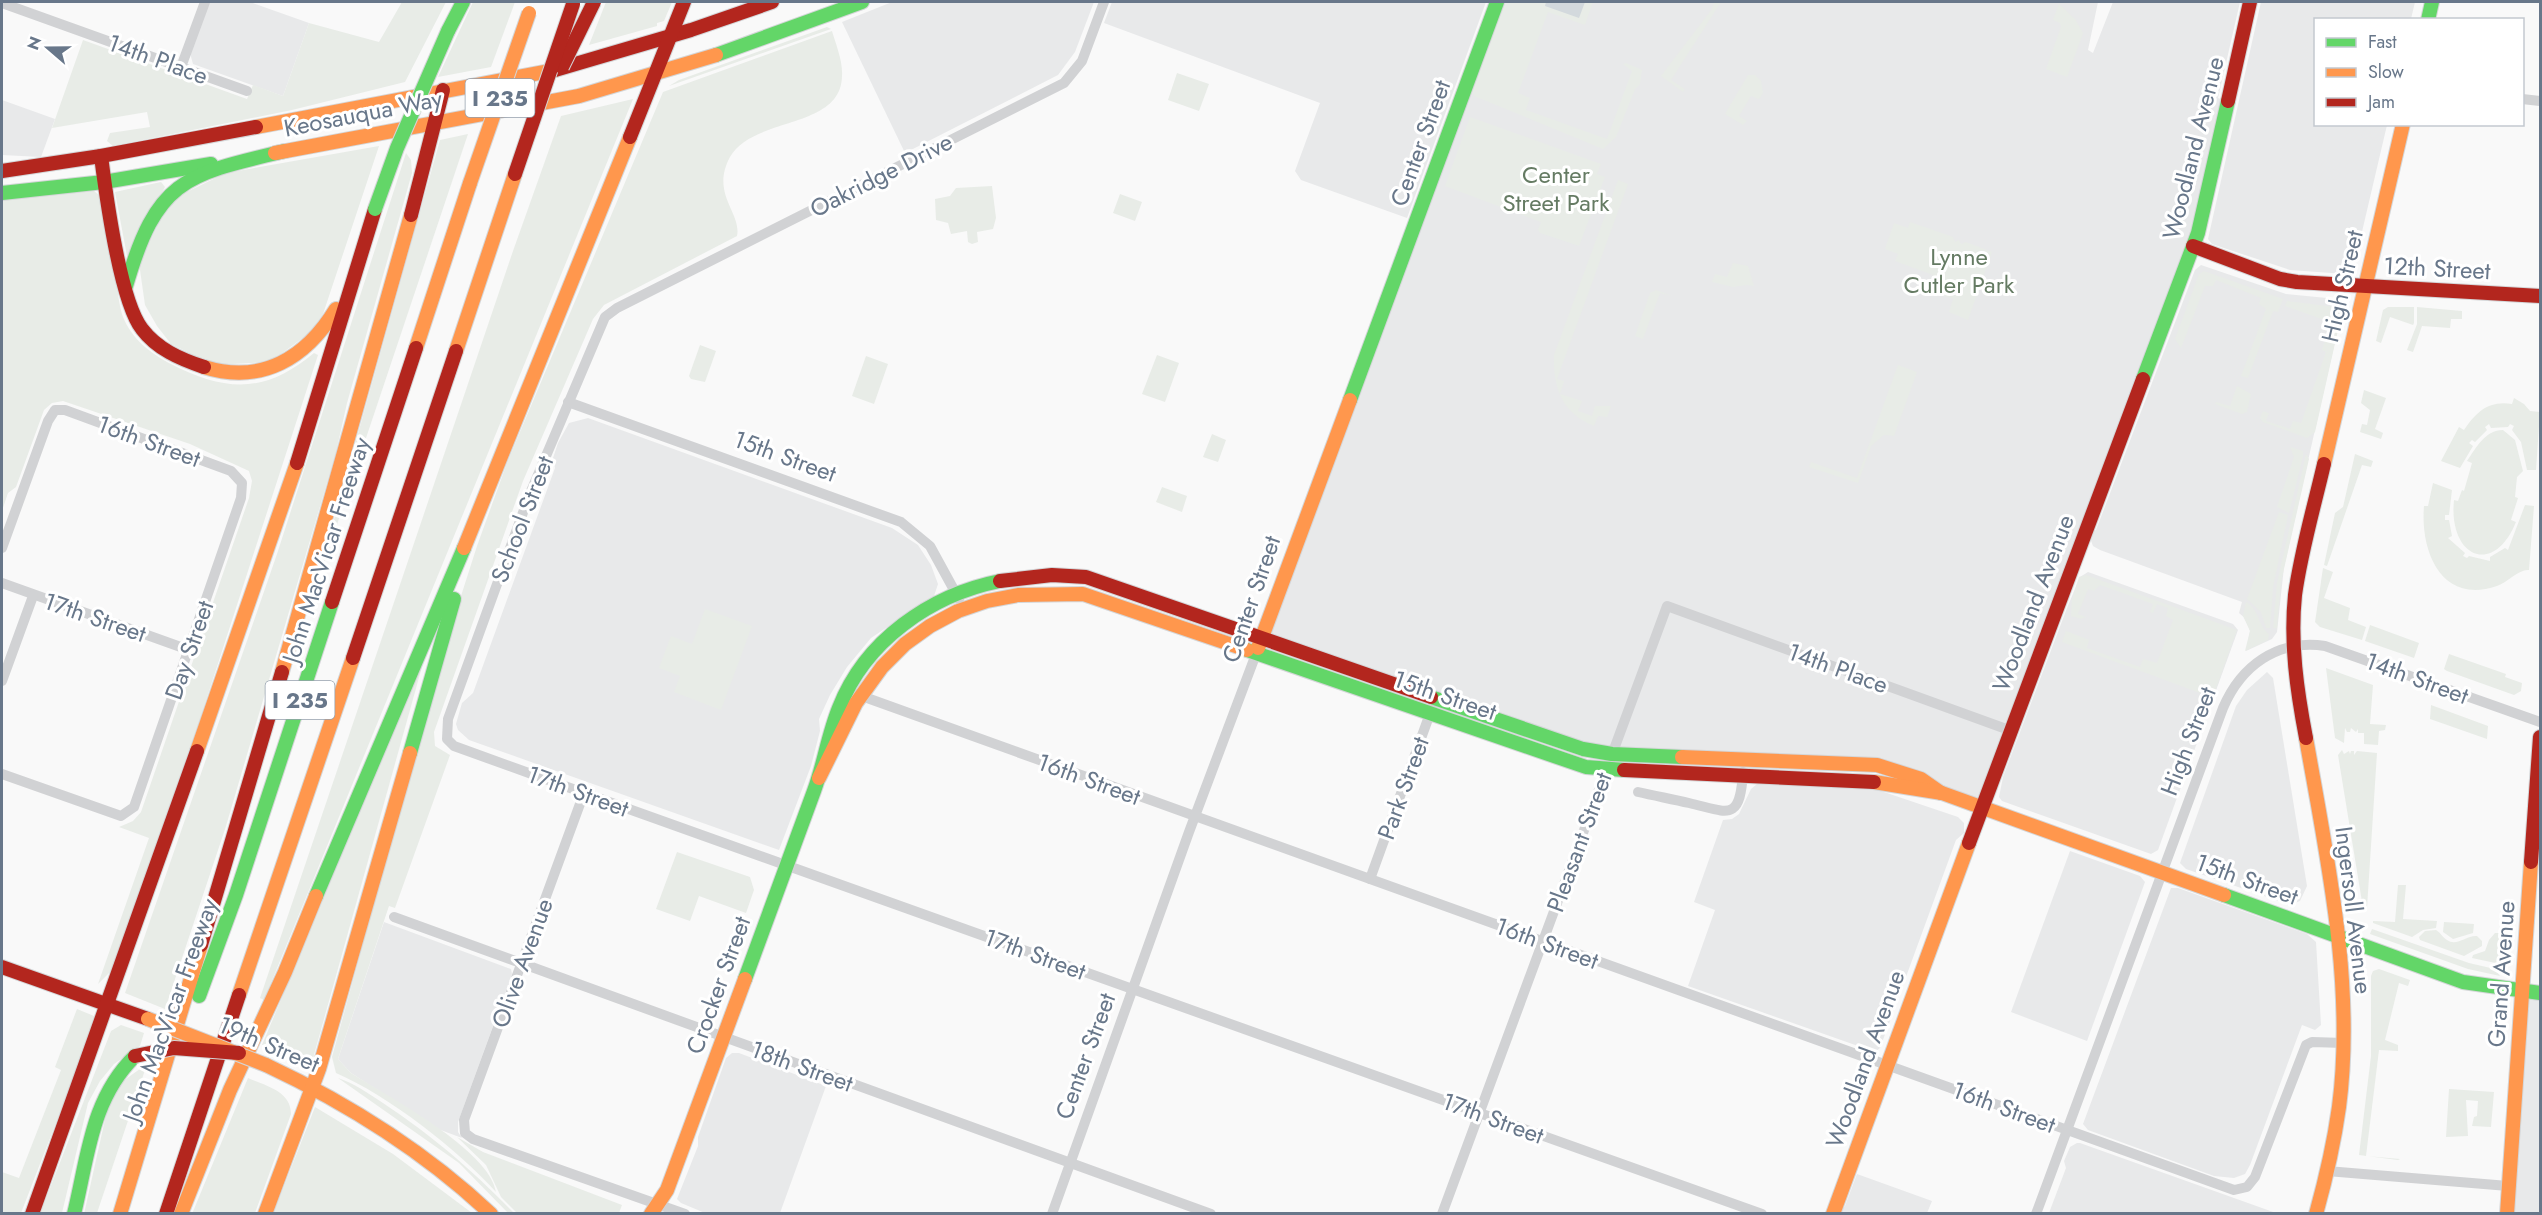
<svg xmlns="http://www.w3.org/2000/svg" width="2542" height="1215" font-family="Jost,sans-serif">
  <style>
    .built { fill: #e8e9ea }
    .green { fill: #e8ece7 }
    .water { fill: #d3d9dd }
    .lines { fill: none; stroke-linecap: round; stroke-linejoin: round }
    .fast-casing { stroke: #d4d6d8; stroke-width: 16 }
    .slow-casing { stroke: #d4d6d8; stroke-width: 16 }
    .jam-casing { stroke: #d4d6d8; stroke-width: 16 }
    .street { stroke: #d1d2d4; stroke-width: 10 }
    .fast { stroke: #63d668; stroke-width: 14 }
    .slow { stroke: #ff974d; stroke-width: 14 }
    .jam { stroke: #b3261e; stroke-width: 14 }
    .fast-bridge-casing { stroke: #d4d5d7; stroke-width: 16; stroke-linecap: butt }
    .slow-bridge-casing { stroke: #d4d5d7; stroke-width: 16; stroke-linecap: butt }
    .jam-bridge-casing { stroke: #d4d5d7; stroke-width: 16; stroke-linecap: butt }
    .fast-bridge { stroke: #63d668; stroke-width: 14 }
    .slow-bridge { stroke: #ff974d; stroke-width: 14 }
    .jam-bridge { stroke: #b3261e; stroke-width: 14 }
    .labels { text-anchor: middle; dominant-baseline: central; stroke-width: 6; stroke-linejoin: round; paint-order: stroke }
    .shield { fill: #fff; stroke: #95a0ad; stroke-width: 1.5 }
    .shield-label { font-size: 22px; font-weight: bold; fill: #68778a }
    .street-label { font-size: 24px; fill: #68778a; stroke: #fff }
    .park-label { font-size: 24px; fill: #657b63; stroke: #fff }
  </style>
  <rect width="100%" height="100%" fill="#f9f9f9"/>
  <g class="built">
    <polygon points="208,2 250,2 309,23 283,96 193,64 190,53"/>
    <polygon points="892,2 1094,2 1075,52 1058,75 905,153 842,22"/>
    <polygon points="1112,2 1486,2 1407,218 1301,180 1295,171 1320,103 1104,23"/>
    <polygon points="1497,2 2098,2 2088,50 2093,53 2113,2 2240,2 2218,98 2228,102 2198,233 1981,807 1896,770 1612,754 1261,637"/>
    <polygon points="2261,2 2415,2 2411,19 2316,20 2316,124 2387,125 2354,266 2345,274 2290,270 2212,244 2208,239"/>
    <polygon points="2,100 55,119 41,157 2,155"/>
    <polygon points="2201,265 2286,294 2337,299 2343,306 2284,567 2277,632 2272,639 2246,651 2250,631 2246,619 2239,613 2242,602 2100,550 2093,546 2090,538 2092,531 2096,530 2195,270"/>
    <polygon points="588,418 892,528 918,545 931,565 938,584 934,596 871,638 847,667 830,695 819,719 820,731 811,766 779,850 469,740 458,730 456,724 462,703 473,693 555,468 553,458 558,443 569,423"/>
    <polygon points="2088,572 2233,624 2238,630 2158,850 2151,854 2002,801 1999,797 2003,777 2067,608 2080,577"/>
    <polygon points="2267,672 2273,678 2307,886 2300,901 2290,905 2186,869 2180,863 2236,706 2247,690"/>
    <polygon points="1757,784 1878,790 1958,817 1964,823 1964,833 1956,840 1880,1048 1875,1052 1688,986 1715,910 1694,902 1723,820 1732,819 1739,814 1751,789"/>
    <polygon points="2070,851 2140,876 2145,882 2087,1041 2011,1012"/>
    <polygon points="2171,888 2178,888 2307,934 2316,942 2321,1025 2315,1030 2302,1025 2250,1165 2245,1174 2234,1178 2214,1176 2088,1130 2083,1124"/>
    <polygon points="384,922 511,969 512,974 458,1122 458,1132 462,1138 438,1129 351,1073 338,1059"/>
    <polygon points="2522,991 2540,993 2540,1213 2507,1214"/>
    <polygon points="739,1053 826,1086 780,1213 705,1213 681,1203 677,1199 698,1146 698,1137 726,1058 732,1053"/>
    <polygon points="2077,1143 2080,1143 2276,1213 2049,1213 2066,1168 2064,1161 2070,1147"/>
    <polygon points="1857,1174 1932,1201 1927,1213 1838,1214 1845,1206"/>
  </g>
  <g class="green">
    <polygon points="402,2 446,2 405,82 292,110 113,146 107,141 110,133 150,127 147,112 52,128 83,40 247,99 253,85 283,96 309,23 379,42"/>
    <polygon points="473,2 515,2 491,67 438,77"/>
    <polygon points="606,2 672,2 664,21 657,23 657,26 589,45"/>
    <polygon points="1505,2 1593,2 1585,25 1548,12 1518,93 1530,98 1526,110 1607,139 1632,71 1623,64 1626,63 1642,70 1640,84 1635,89 1616,137 1603,149 1474,96 1472,91"/>
    <polygon points="1714,2 1721,2 1671,80 1685,89 1683,92 1661,76 1712,9"/>
    <polygon points="2059,4 2075,19 2083,33 2067,77 2046,69 2061,27 2060,23 2053,20"/>
    <polygon points="827,27 831,29 669,86 679,80"/>
    <path d="M832,31C836,45 843,61 842,76C841,130 753,116 730,157C710,194 742,213 737,236L604,305L593,319L523,481L434,732L435,746L450,755L395,908L389,906L338,1059L351,1073C387,1096 490,1150 496,1192C457,1149 389,1096 336,1073L332,1057L444,649L477,546L507,463L663,92Z"/>
    <polygon points="1177,73 1209,84 1199,111 1168,100"/>
    <polygon points="1748,75 1755,75 1761,81 1763,93 1759,99 1751,96 1739,116 1747,121 1743,125 1725,114"/>
    <polygon points="633,99 264,1000 260,998 513,251 561,116"/>
    <polygon points="1470,117 1601,164 1597,174 1605,177 1579,246 1540,233 1538,230 1541,222 1445,186"/>
    <polygon points="468,134 311,602 440,140"/>
    <polygon points="379,146 323,314 311,332 270,362 214,365 171,344 157,326 145,305 139,263 170,200 226,173"/>
    <polygon points="406,153 411,160 412,173 347,403 336,452 226,826 165,1009 125,993 277,554"/>
    <path d="M1618,180L1628,184L1557,379L1564,381L1560,394L1582,401L1578,411L1592,416L1595,406H1611L1607,417L1598,416L1594,426C1562,413 1553,388 1554,355Z"/>
    <polygon points="161,182 165,187 127,256 115,192"/>
    <polygon points="992,186 996,218 993,229 977,232 978,242 972,244 968,242 967,231 951,234 948,223 936,220 935,199 950,196 956,188"/>
    <path d="M94,191L99,195C104,223 110,252 116,280C118,292 119,306 123,317C132,339 150,353 171,364C226,392 265,394 314,353L318,355L201,716L111,971L98,984L149,838L119,827L133,821L141,812L249,498L252,481L249,471L190,444L63,401L52,403L44,410L16,487L8,493L2,511V200Z"/>
    <polygon points="1120,194 1142,202 1135,221 1113,213"/>
    <polygon points="1910,222 1953,237 1955,242 1959,240 1961,244 1966,242 1992,252 1968,320 1949,312 1953,299 1928,290 1933,275 1895,261 1898,254 1885,249 1894,223 1908,228"/>
    <polygon points="1733,263 1748,266 1754,286 1747,285 1733,287 1712,282 1715,274 1727,277"/>
    <polygon points="2204,271 2283,299 2278,312 2273,311 2248,378 2241,376 2266,309 2259,304 2261,298 2216,280 2213,286 2205,286 2181,348 2175,339 2199,274"/>
    <polygon points="1656,290 1672,296 1660,293 1643,339 1635,336 1650,293"/>
    <polygon points="2287,301 2343,308 2315,432 2307,438 2263,422 2260,418 2263,411 2269,413 2266,421 2290,429 2293,421 2301,423 2326,352 2322,350 2328,332 2324,330 2327,321 2285,306"/>
    <polygon points="2388,307 2414,307 2414,323 2413,325 2390,317 2381,343 2376,341 2383,310"/>
    <polygon points="2417,307 2462,311 2462,319 2451,319 2450,328 2422,326 2413,352 2407,350 2417,324"/>
    <polygon points="700,345 716,351 705,382 691,379 689,376"/>
    <polygon points="1157,355 1179,363 1165,402 1142,394"/>
    <polygon points="866,356 888,364 874,404 852,396"/>
    <polygon points="1898,365 1917,372 1894,436 1884,435 1871,446 1858,483 1809,467 1811,462 1857,478"/>
    <polygon points="2237,386 2251,394 2247,412 2242,414 2215,404 2216,402 2230,406"/>
    <polygon points="2364,390 2386,398 2375,429 2383,433 2381,439 2360,432 2362,424 2367,425 2370,410 2361,403"/>
    <path d="M2514,398L2524,404L2530,411L2540,412L2536,470H2527L2521,442L2512,430L2514,426L2510,424L2508,427L2491,428L2489,424L2485,427L2487,430L2475,442L2472,440L2469,443L2473,446L2460,468L2441,461L2459,427L2464,430C2476,412 2489,400 2512,404Z"/>
    <path d="M2503,430L2515,440L2523,471L2517,477L2515,497L2518,498L2511,520L2516,522C2493,578 2448,556 2454,500L2458,501L2462,490L2464,491L2472,463L2467,461C2476,448 2485,430 2503,430Z"/>
    <polygon points="1212,434 1226,440 1218,462 1203,457"/>
    <polygon points="2290,447 2303,451 2303,456 2289,513 2277,507 2294,457"/>
    <polygon points="2306,454 2309,459 2281,582 2277,628 2273,628 2277,583"/>
    <polygon points="2355,454 2373,461 2371,467 2362,465 2327,566 2324,565 2335,513 2343,507"/>
    <path d="M2433,483L2452,490L2449,515H2445V520H2449L2452,536L2448,538L2465,553L2463,556L2467,558L2469,556L2490,561V557L2505,548L2508,550L2525,505L2534,506L2529,570C2519,569 2508,582 2497,586C2441,605 2420,551 2424,506H2428Z"/>
    <polygon points="1162,487 1187,496 1182,512 1156,502"/>
    <polygon points="2279,512 2288,515 2273,587 2270,628 2266,628 2261,612 2247,599"/>
    <polygon points="2323,568 2333,572 2324,598 2350,608 2348,620 2366,627 2362,640 2320,627 2315,622"/>
    <polygon points="2086,575 2237,630 2214,694 2211,697 2062,642 2066,631 2089,640 2087,648 2140,667 2143,659 2157,663 2173,620 2166,616 2168,608 2157,604 2153,613 2150,612 2153,604 2100,585 2094,591 2088,589 2078,614 2086,617 2081,619 2071,616 2072,599 2079,577"/>
    <path d="M2246,602C2260,610 2257,625 2269,634L2268,640L2245,651L2250,631L2243,616Z"/>
    <polygon points="705,609 752,626 721,710 674,692 680,676 659,668 671,636 692,644"/>
    <polygon points="2370,625 2419,643 2414,658 2365,641"/>
    <polygon points="2449,654 2506,674 2505,677 2522,683 2521,691 2514,695 2447,671 2444,669"/>
    <polygon points="425,656 312,1062 304,1063 262,1045"/>
    <polygon points="2326,668 2373,685 2370,724 2386,725 2385,730 2379,731 2378,745 2364,744 2364,733 2358,733 2358,729 2356,732 2351,728 2350,732 2347,732 2345,728 2344,743 2335,738"/>
    <polygon points="2431,705 2488,726 2487,739 2430,719"/>
    <polygon points="2342,750 2344,754 2349,751 2350,754 2351,751 2354,751 2354,755 2357,751 2377,753 2367,908 2363,908 2338,755"/>
    <polygon points="677,852 750,877 754,890 746,913 699,896 690,921 656,909"/>
    <polygon points="2398,885 2406,885 2403,919 2437,921 2436,928 2423,930 2412,937 2373,923 2373,921 2395,922"/>
    <polygon points="2444,922 2474,924 2473,933 2453,939 2443,932"/>
    <polygon points="2372,929 2469,963 2495,969 2500,976 2468,969 2370,934"/>
    <path d="M2436,930C2441,933 2443,938 2447,940C2457,947 2466,935 2477,936L2482,941V946L2464,956L2420,940L2419,937L2425,931Z"/>
    <polygon points="2495,933 2500,933 2498,958 2501,959 2500,964 2472,958 2473,955 2485,951 2489,940"/>
    <polygon points="2379,969 2410,980 2408,986 2399,983 2385,1040 2398,1045 2398,1051 2379,1050 2366,1156 2400,1159 2398,1160 2359,1155 2371,1056 2371,976 2373,971"/>
    <polygon points="77,1009 94,1016 93,1027 21,1213 2,1213 2,1172 19,1178 61,1070 55,1067"/>
    <polygon points="121,1025 144,1033 140,1046 114,1064 100,1081 88,1103 62,1213 40,1214 111,1031"/>
    <polygon points="147,1064 97,1213 84,1214 108,1106 123,1081"/>
    <path d="M248,1078C266,1086 291,1091 291,1114L255,1213L192,1214Z"/>
    <path d="M338,1078C354,1083 369,1094 383,1103C434,1137 471,1169 514,1213H508L459,1163Z"/>
    <polygon points="2449,1089 2494,1092 2491,1127 2472,1126 2474,1117 2477,1116 2478,1101 2466,1100 2468,1136 2446,1137"/>
    <polygon points="315,1107 393,1154 472,1213 273,1214"/>
    <polygon points="457,1137 483,1152 622,1205 619,1213 517,1213 501,1197 486,1165"/>
  </g>
  <polygon class="water" points="1546,2 1585,2 1579,18 1545,6"/>
  <g class="lines">
    <defs>
      <g id="fast">
        <polyline points="2428,20 2432,2"/>
        <polyline points="448,31 463,2"/>
        <polyline points="716,55 862,2"/>
        <polyline points="2,193 104,182 211,164"/>
        <path d="M126,286C157,180 183,175 285,151"/>
        <polyline points="2143,379 2198,233 2228,101"/>
        <polyline points="1350,400 1497,2"/>
        <polyline points="1247,650 1586,767 1624,770"/>
        <polyline points="1431,697 1583,749 1612,754 1682,757"/>
        <polyline points="410,753 454,599"/>
        <polyline points="2224,895 2463,982 2540,993"/>
        <polyline points="316,896 464,548"/>
        <path d="M745,979C768,916 791,854 814,791C824,764 828,735 839,708C865,641 930,595 1000,581"/>
        <polyline points="199,996 236,895 332,602"/>
        <path d="M74,1214C88,1157 91,1099 135,1056"/>
      </g>
      <g id="slow">
        <polyline points="256,127 555,70"/>
        <polyline points="275,153 579,96 716,55"/>
        <polyline points="416,348 470,183"/>
        <polyline points="456,351 515,174"/>
        <path d="M204,367C262,385 306,358 336,309"/>
        <polyline points="2324,464 2403,124"/>
        <polyline points="464,548 630,137"/>
        <polyline points="1258,648 1350,400"/>
        <polyline points="282,672 411,215"/>
        <path d="M2306,738C2327,858 2355,985 2339,1107C2334,1143 2326,1178 2316,1214"/>
        <polyline points="197,751 297,463"/>
        <polyline points="1682,757 1877,765 1921,779 1941,793"/>
        <polyline points="819,778 856,703 882,667 905,644 930,626 958,611 987,601 1018,595 1083,594 1247,650"/>
        <polyline points="1874,782 1942,793 2224,895"/>
        <polyline points="239,995 353,658"/>
        <path d="M266,1065C349,1104 424,1151 491,1214"/>
        <polyline points="120,1214 201,945"/>
        <polyline points="181,1214 230,1090 285,972 316,896"/>
        <polyline points="265,1214 319,1069 410,753"/>
        <polyline points="651,1214 667,1190 745,979"/>
        <polyline points="1833,1214 1969,843"/>
        <polyline points="2507,1214 2531,862"/>
      </g>
      <g id="jam">
        <polyline points="555,70 691,30 772,2"/>
        <polyline points="2228,101 2250,2"/>
        <polyline points="630,137 684,2"/>
        <path d="M101,156C106,195 120,301 142,329C157,349 180,359 204,367"/>
        <polyline points="2,171 101,156 256,127"/>
        <polyline points="411,215 443,90"/>
        <polyline points="2193,246 2280,279 2297,282 2540,296"/>
        <polyline points="297,463 375,209"/>
        <polyline points="1000,581 1052,575 1086,577 1431,697"/>
        <polyline points="332,602 416,348"/>
        <polyline points="353,658 456,351"/>
        <path d="M2306,738C2297,691 2290,643 2295,595C2301,551 2314,507 2324,464"/>
        <polyline points="1624,770 1874,782"/>
        <polyline points="1969,843 2143,379"/>
        <polyline points="2531,862 2540,737"/>
        <polyline points="201,945 282,672"/>
        <polyline points="2,967 148,1019"/>
        <polyline points="32,1214 197,751"/>
        <polyline points="166,1214 239,995"/>
      </g>
    </defs>
    <use href="#fast" class="fast-casing"/>
    <use href="#slow" class="slow-casing"/>
    <use href="#jam" class="jam-casing"/>
    <g class="street">
      <polyline points="1104,2 1082,61 1064,83 617,308 605,317 529,496 448,719 447,739 454,746 584,793 1762,1214"/>
      <polyline points="2,3 247,91"/>
      <polyline points="181,67 205,2"/>
      <polyline points="2522,99 2540,101"/>
      <polyline points="568,402 901,522 930,546 959,599"/>
      <polyline points="2,548 48,421 55,410 65,410 231,471 242,483 241,498 134,807 121,816 2,774"/>
      <polyline points="2,583 189,650"/>
      <polyline points="2,681 33,596"/>
      <polyline points="856,694 2234,1190 2247,1187 2255,1177 2306,1045 2312,1042 2344,1043"/>
      <path d="M1638,792C1655,796 1672,799 1689,803C1728,812 1740,823 1743,772"/>
      <polyline points="584,793 464,1120 465,1133 473,1139 685,1214"/>
      <polyline points="1370,879 1432,708"/>
      <polyline points="394,917 1211,1214"/>
      <polyline points="2327,1171 2508,1186"/>
      <polyline points="1052,1214 1189,832 1256,654"/>
      <polyline points="1442,1214 1667,606 2009,730"/>
      <path d="M2036,1214L2223,708C2241,666 2277,639 2325,646L2540,722"/>
    </g>
    <use href="#fast" class="fast"/>
    <use href="#slow" class="slow"/>
    <use href="#jam" class="jam"/>
    <defs>
      <polyline id="fast-bridge" points="375,209 397,148 448,31"/>
      <g id="slow-bridge">
        <polyline points="470,183 529,13"/>
        <polyline points="148,1019 266,1065"/>
      </g>
      <g id="jam-bridge">
        <polyline points="562,67 594,2"/>
        <polyline points="515,174 573,4"/>
        <polyline points="135,1056 174,1048 239,1053"/>
      </g>
    </defs>
    <use href="#fast-bridge" class="fast-bridge-casing"/>
    <use href="#slow-bridge" class="slow-bridge-casing"/>
    <use href="#jam-bridge" class="jam-bridge-casing"/>
    <use href="#fast-bridge" class="fast-bridge"/>
    <use href="#slow-bridge" class="slow-bridge"/>
    <use href="#jam-bridge" class="jam-bridge"/>
  </g>
  <g class="labels">
    <g class="shield">
      <rect x="465.5" y="79" width="69" height="38" rx="4.5"/>
      <rect x="265.5" y="681" width="69" height="38" rx="4.5"/>
    </g>
    <g class="shield-label">
      <text x="500" y="98">I 235</text>
      <text x="300" y="700">I 235</text>
    </g>
    <g class="street-label">
      <text transform="translate(158 59) rotate(20)">14th Place</text>
      <text transform="translate(363 113) rotate(-11)">Keosauqua Way</text>
      <text transform="translate(1420 143) rotate(-70)">Center Street</text>
      <text transform="translate(2193 148) rotate(-76)">Woodland Avenue</text>
      <text transform="translate(881 175) rotate(-27)">Oakridge Drive</text>
      <text transform="translate(2437 268) rotate(3)">12th Street</text>
      <text transform="translate(2342 286) rotate(-77)">High Street</text>
      <text transform="translate(149 441) rotate(20)">16th Street</text>
      <text transform="translate(785 456) rotate(20)">15th Street</text>
      <text transform="translate(522 519) rotate(-69)">School Street</text>
      <text transform="translate(326 550) rotate(-72)">John MacVicar Freeway</text>
      <text transform="translate(1251 599) rotate(-71)">Center Street</text>
      <text transform="translate(2033 603) rotate(-69)">Woodland Avenue</text>
      <text transform="translate(95 617) rotate(19)">17th Street</text>
      <text transform="translate(189 650) rotate(-71)">Day Street</text>
      <text transform="translate(1838 668) rotate(20)">14th Place</text>
      <text transform="translate(2417 678) rotate(20)">14th Street</text>
      <text transform="translate(1445 695) rotate(19)">15th Street</text>
      <text transform="translate(2188 741) rotate(-69)">High Street</text>
      <text transform="translate(1089 779) rotate(20)">16th Street</text>
      <text transform="translate(1403 788) rotate(-70)">Park Street</text>
      <text transform="translate(578 791) rotate(20)">17th Street</text>
      <text transform="translate(1579 842) rotate(-70)">Pleasant Street</text>
      <text transform="translate(2247 879) rotate(20)">15th Street</text>
      <text transform="translate(2354 910) rotate(83)">Ingersoll Avenue</text>
      <text transform="translate(1547 943) rotate(20)">16th Street</text>
      <text transform="translate(1035 954) rotate(20)">17th Street</text>
      <text transform="translate(522 963) rotate(-70)">Olive Avenue</text>
      <text transform="translate(2501 974) rotate(-86)">Grand Avenue</text>
      <text transform="translate(718 985) rotate(-70)">Crocker Street</text>
      <text transform="translate(170 1010) rotate(-70)">John MacVicar Freeway</text>
      <text transform="translate(269 1044) rotate(23)">19th Street</text>
      <text transform="translate(1085 1056) rotate(-70)">Center Street</text>
      <text transform="translate(1865 1059) rotate(-70)">Woodland Avenue</text>
      <text transform="translate(802 1066) rotate(20)">18th Street</text>
      <text transform="translate(2004 1107) rotate(20)">16th Street</text>
      <text transform="translate(1493 1118) rotate(20)">17th Street</text>
    </g>
    <g class="park-label">
      <text x="1556" y="174">Center<tspan x="1556" dy="28">Street Park</tspan></text>
      <text x="1959" y="256">Lynne<tspan x="1959" dy="28">Cutler Park</tspan></text>
    </g>
  </g>
  <rect width="2542" height="1215" fill="none" stroke="#68778a" stroke-width="6"/>
  <rect x="2314" y="18" width="210" height="108" fill="#ffffff" stroke="#c3c9d0" stroke-width="1.5"/>
  <rect x="2326" y="38" width="30" height="9" fill="#63d668" stroke="#c3c9d0" stroke-width="1.5"/>
  <text x="2368" y="48" font-size="18" fill="#68778a">Fast</text>
  <rect x="2326" y="68" width="30" height="9" fill="#ff974d" stroke="#c3c9d0" stroke-width="1.5"/>
  <text x="2368" y="78" font-size="18" fill="#68778a">Slow</text>
  <rect x="2326" y="98" width="30" height="9" fill="#b3261e" stroke="#c3c9d0" stroke-width="1.5"/>
  <text x="2368" y="108" font-size="18" fill="#68778a">Jam</text>
  <g transform="translate(48 48) rotate(290)" stroke="#ffffff" stroke-width="4.5" paint-order="stroke">
  <path d="M0-4.5L10 22L0 15L-10 22Z" fill="#68778a"/>
  <text y="-9" font-size="16" font-weight="bold" text-anchor="middle" fill="#68778a">N</text>
  </g>
</svg>
